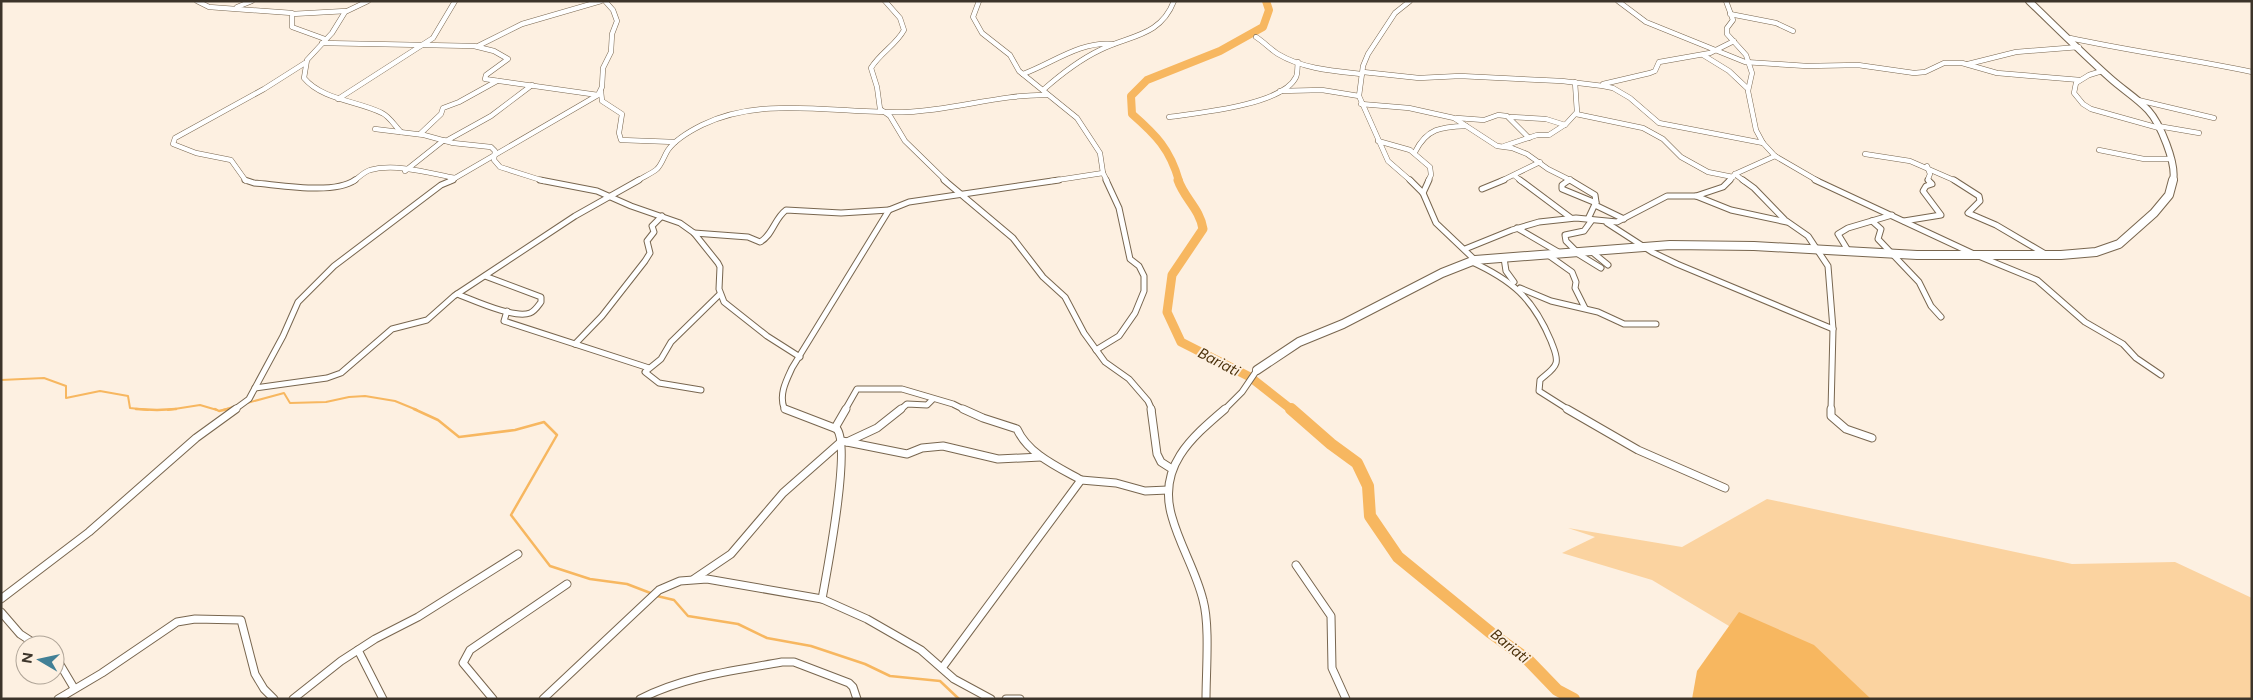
<svg xmlns="http://www.w3.org/2000/svg" width="2253" height="700" font-family="Figtree,sans-serif">
  <style>
    .green { fill: #fbd3a0 }
    .water { fill: #f7b760 }
    .lines { fill: none; stroke-linecap: round; stroke-linejoin: round }
    .stream-far1 { stroke: #f7b760; stroke-width: 2 }
    .stream { stroke: #f7b760; stroke-width: 2.5 }
    .river-far2 { stroke: #f7b760; stroke-width: 8 }
    .river-far1 { stroke: #f7b760; stroke-width: 9 }
    .river { stroke: #f7b760; stroke-width: 12 }
    .street-far2-casing { stroke: #78664f; stroke-width: 5.5 }
    .street-far1-casing { stroke: #78664f; stroke-width: 7 }
    .street-casing { stroke: #78664f; stroke-width: 9 }
    .secondary-far1-casing { stroke: #78664f; stroke-width: 8 }
    .secondary-casing { stroke: #78664f; stroke-width: 10 }
    .street-far2 { stroke: #fff; stroke-width: 4.5 }
    .street-far1 { stroke: #fff; stroke-width: 5 }
    .street { stroke: #fff; stroke-width: 7 }
    .secondary-far1 { stroke: #fff; stroke-width: 6 }
    .secondary { stroke: #fff; stroke-width: 8 }
    .labels { text-anchor: middle; dominant-baseline: central; stroke-width: 4; stroke-linejoin: round; paint-order: stroke }
    .water-label { font-size: 15px; font-style: italic; fill: #4b310b; stroke: #fdf0e1 }
  </style>
  <rect width="100%" height="100%" fill="#fdf0e1"/>
  <polygon class="green" points="1767,499 2072,564 2175,562 2252,598 2252,699 1851,699 1652,580 1562,553 1595,537 1568,528 1682,547"/>
  <polygon class="water" points="1739,612 1814,645 1871,699 1692,699 1697,671"/>
  <g class="lines">
    <g class="stream-far1">
      <polyline points="1,380 44,378 66,386 66,398 100,391 128,396 130,408 148,410"/>
      <polyline points="247,403 284,393 290,403 326,402 349,397 365,396 395,401 417,410"/>
      <polyline points="168,410 200,405 217,410"/>
      <polyline points="223,410 233,407"/>
    </g>
    <g class="stream">
      <polyline points="136,409 157,410 176,409"/>
      <polyline points="215,409 219,411 228,409"/>
      <polyline points="414,409 438,420 459,437 515,430 544,422 557,435 511,515 550,566 590,579 627,584 653,594"/>
      <polyline points="657,596 674,600 688,616 738,624 767,638 811,646 865,664 890,676 940,681 959,699"/>
    </g>
    <path class="river-far2" d="M1179,181C1170,149 1156,135 1132,114L1131,96L1147,80L1220,51L1263,27L1269,10L1266,1"/>
    <path class="river-far1" d="M1178,180C1184,198 1200,209 1203,229L1172,275L1167,312L1181,342L1250,377L1292,410"/>
    <polyline class="river" points="1291,409 1331,444 1357,463 1368,486 1370,516 1398,557 1491,633 1527,659 1557,690 1574,699"/>
    <defs>
      <g id="street-far2">
        <polyline points="197,1 209,7 292,13 292,27 325,39"/>
        <path d="M368,1L345,12L332,33L307,60L304,78C322,100 359,101 382,113C389,116 395,126 401,132"/>
        <path d="M885,1L900,18L904,30C896,45 880,53 871,68L877,87L880,109L890,116L905,141L946,181"/>
        <polyline points="979,1 973,17 982,33 1010,55 1019,71 1077,118 1100,153 1103,173 1107,181"/>
        <polyline points="1410,1 1395,13 1368,54 1363,66 1359,96 1388,161 1411,181"/>
        <polyline points="1618,1 1646,22 1745,62 1807,66 1858,65 1914,73 1925,72 1944,63 1962,63 1997,73 2080,80"/>
        <polyline points="1726,1 1733,20 1727,28 1727,34 1746,55 1752,73 1748,91 1756,130 1763,143 1775,156 1818,181"/>
        <polyline points="237,7 252,1"/>
        <polyline points="292,14 346,11"/>
        <polyline points="1730,14 1776,23 1793,31"/>
        <path d="M1256,37C1264,42 1270,49 1278,54C1303,69 1334,71 1362,74"/>
        <path d="M2070,38C2130,51 2191,59 2252,72"/>
        <polyline points="322,43 474,46 494,51 508,59 486,75 485,79 598,95"/>
        <polyline points="478,46 522,24 601,1"/>
        <polyline points="1703,55 1729,71 1747,88"/>
        <polyline points="1968,64 2016,52 2079,47"/>
        <polyline points="2102,71 2089,75 2076,83 2074,93 2083,104 2091,109 2159,128"/>
        <polyline points="1363,72 1419,78 1460,76 1562,81 1603,86 1613,88 1630,98 1659,123 1763,143"/>
        <path d="M1023,74C1053,63 1080,41 1113,44"/>
        <polyline points="1603,84 1650,73 1655,71 1659,62 1710,53 1734,41"/>
        <path d="M1043,90C1060,75 1079,60 1100,50C1130,35 1160,37 1174,1"/>
        <polyline points="601,91 602,101 622,114 619,133 621,140 675,142"/>
        <polyline points="1280,91 1322,90 1359,96"/>
        <polyline points="338,99 433,38 455,1"/>
        <polyline points="2138,100 2214,118"/>
        <polyline points="1361,104 1409,108 1454,118 1497,146 1512,148 1527,154 1548,169 1572,181"/>
        <polyline points="1576,114 1643,128 1663,139 1681,157 1708,172 1733,177"/>
        <path d="M1169,117C1198,113 1283,105 1296,77C1298,73 1297,67 1298,62"/>
        <polyline points="1511,117 1546,119 1565,125"/>
        <polyline points="1457,118 1484,120 1498,115 1507,116 1529,138"/>
        <polyline points="2158,126 2199,133"/>
        <polyline points="375,129 424,135 453,143 491,147 495,151 494,160 500,167 544,181"/>
        <polyline points="420,134 441,114 443,108 459,102 497,81"/>
        <polyline points="446,141 491,116 532,85"/>
        <polyline points="1378,141 1410,150 1430,167 1431,175 1428,181"/>
        <polyline points="1504,146 1537,135 1549,135 1566,124 1577,112 1575,82"/>
        <polyline points="2099,150 2144,159 2172,159"/>
        <path d="M1415,152C1427,128 1441,127 1466,126"/>
        <polyline points="1865,154 1910,161 1956,181"/>
        <polyline points="1927,166 1930,174 1928,179 1929,181"/>
        <polyline points="405,171 444,140"/>
        <polyline points="1735,174 1744,181"/>
        <polyline points="1515,176 1521,181"/>
        <polyline points="246,181 231,160 196,153 173,144 175,138 264,89 305,63"/>
        <path d="M354,181C359,177 364,172 370,170C396,163 429,173 455,178"/>
        <polyline points="450,181 598,95 602,87 603,68 611,52 612,34 617,21 613,10 605,1"/>
        <path d="M637,181C643,177 651,174 657,169C662,164 664,156 668,150C675,140 690,131 702,125C765,94 841,115 908,112C955,110 1001,94 1048,95"/>
        <polyline points="1051,181 1103,173"/>
        <polyline points="1501,181 1540,162"/>
        <polyline points="1568,181 1570,179"/>
        <polyline points="1729,181 1735,174 1775,156"/>
      </g>
      <g id="street-far1">
        <path d="M245,180L254,183C280,185 334,195 355,180"/>
        <polyline points="540,180 597,191 631,206 680,223 694,233 718,263 720,267 719,289 724,302 767,336 800,357"/>
        <polyline points="944,180 1013,238 1043,277 1065,297 1084,333 1105,362 1129,379 1148,401 1152,410"/>
        <polyline points="1410,180 1423,193 1436,223 1475,260"/>
        <polyline points="1520,180 1571,218"/>
        <polyline points="1569,180 1562,185 1562,189 1596,203"/>
        <polyline points="1570,180 1595,195 1596,202 1588,219"/>
        <polyline points="1743,180 1754,188 1785,220 1808,236 1828,266 1833,329 1831,410"/>
        <polyline points="1815,180 1976,255 2037,280 2085,322 2123,344 2136,358 2161,375"/>
        <polyline points="1954,180 1979,196 1980,201 1968,213 1996,225 2047,255"/>
        <polyline points="1482,189 1504,180"/>
        <polyline points="1423,193 1429,180"/>
        <polyline points="1696,196 1731,210 1787,222"/>
        <polyline points="1595,205 1624,219"/>
        <polyline points="1872,221 1881,229 1878,239 1919,282 1931,306 1941,317"/>
        <polyline points="1904,221 1941,215 1923,191 1926,186 1932,184 1928,180"/>
        <polyline points="1607,223 1652,252 1677,264 1833,329"/>
        <polyline points="1517,228 1560,253"/>
        <path d="M694,233L748,237L760,242C773,235 774,219 786,210L841,213L889,210"/>
        <polyline points="1465,249 1512,230 1539,222 1576,218 1617,222 1667,196 1696,196 1723,187 1730,180"/>
        <polyline points="1591,251 1608,265"/>
        <polyline points="1575,252 1601,268"/>
        <polyline points="1577,252 1566,241 1565,235 1584,231 1592,220"/>
        <polyline points="1849,252 1838,234 1848,228 1892,215"/>
        <polyline points="1548,255 1572,272 1576,282 1575,288 1585,308"/>
        <polyline points="1504,258 1506,271 1514,282"/>
        <path d="M1470,261C1512,280 1533,298 1551,341C1553,347 1558,356 1556,363C1554,370 1545,375 1540,380L1539,391L1569,410"/>
        <polyline points="1520,288 1551,301 1598,312 1624,324 1656,324"/>
        <path d="M457,294C473,300 514,319 530,313C535,311 538,306 541,302V297L485,276"/>
        <polyline points="507,311 504,321 649,368"/>
        <polyline points="575,344 602,316 645,261 650,253 647,241 654,232 652,226 662,216"/>
        <polyline points="1096,350 1119,336 1135,313 1144,291 1144,276 1139,266 1130,259 1119,208 1106,180"/>
        <polyline points="255,388 327,378 341,373 392,329 427,320 454,296 575,216 639,180"/>
        <polyline points="701,390 659,383 645,372 661,359 671,342 720,294"/>
        <polyline points="234,410 249,399 283,336 298,302 334,266 441,185 453,180"/>
        <path d="M788,410L784,408C779,394 786,381 792,368L889,210L909,202L1059,180"/>
        <polyline points="845,410 857,389 902,389 953,404 965,410"/>
        <polyline points="900,410 907,404 927,405 933,399"/>
        <polyline points="1224,410 1242,392 1257,370"/>
      </g>
      <g id="street">
        <path d="M785,409L837,429C851,448 827,571 822,599"/>
        <path d="M963,409L983,418L1017,429C1028,454 1058,467 1081,480"/>
        <polyline points="1151,409 1157,454 1161,462 1172,469"/>
        <polyline points="1567,409 1638,450 1725,488"/>
        <polyline points="1831,409 1831,416 1846,429 1872,438"/>
        <polyline points="835,428 846,409"/>
        <polyline points="847,442 877,428 901,409"/>
        <polyline points="1296,565 1331,616 1332,668 1346,699"/>
        <polyline points="694,579 731,554 783,493 842,441 907,454 922,448 943,446 998,459 1041,457"/>
        <polyline points="1,599 89,532 196,438 236,409"/>
        <polyline points="1,612 20,634 37,645"/>
        <polyline points="358,650 383,699"/>
        <polyline points="55,656 74,688"/>
        <polyline points="942,668 1081,480 1116,483 1145,491 1168,490"/>
        <polyline points="58,699 102,673 177,622 195,619 241,620 255,674 264,689 274,699"/>
        <polyline points="293,699 341,661 375,639 418,617 518,554"/>
        <polyline points="493,699 463,663 470,650 567,584"/>
        <polyline points="543,699 659,590 680,581 707,579 822,599 867,619 921,650 954,679 991,699"/>
        <path d="M640,699C685,676 733,671 782,662H794L849,683L853,687L857,699"/>
        <polyline points="1006,699 1020,699"/>
        <path d="M1206,699C1206,671 1210,625 1203,600C1196,571 1180,546 1172,517C1157,467 1191,438 1225,409"/>
      </g>
      <path id="secondary-far1" d="M2029,1C2056,27 2082,53 2110,78C2122,89 2137,98 2148,110C2160,123 2177,164 2173,181"/>
      <polyline id="secondary" points="1257,370 1299,342 1343,324 1442,273 1475,260 1670,245 1754,246 1917,255 2061,255 2096,252 2119,244 2154,213 2169,195 2173,180"/>
    </defs>
    <use href="#street-far2" class="street-far2-casing"/>
    <use href="#street-far1" class="street-far1-casing"/>
    <use href="#street" class="street-casing"/>
    <use href="#secondary-far1" class="secondary-far1-casing"/>
    <use href="#secondary" class="secondary-casing"/>
    <use href="#street-far2" class="street-far2"/>
    <use href="#street-far1" class="street-far1"/>
    <use href="#street" class="street"/>
    <use href="#secondary-far1" class="secondary-far1"/>
    <use href="#secondary" class="secondary"/>
  </g>
  <g class="labels">
    <g class="water-label">
      <text transform="translate(1219 362) rotate(27)">Bariati</text>
      <text transform="translate(1510 646) rotate(39)">Bariati</text>
    </g>
  </g>
  <rect width="2253" height="700" fill="none" stroke="#3c342a" stroke-width="5"/>
  <g transform="translate(40 660) rotate(279)"><circle r="24" fill="#fdf0e1" stroke="#b0a598"/>
  <path d="M0-4L9 19L0 12L-9 19Z" fill="#428096"/>
  <text y="-8" font-size="14" font-weight="bold" text-anchor="middle" fill="#3c342a">N</text>
  </g>
</svg>
